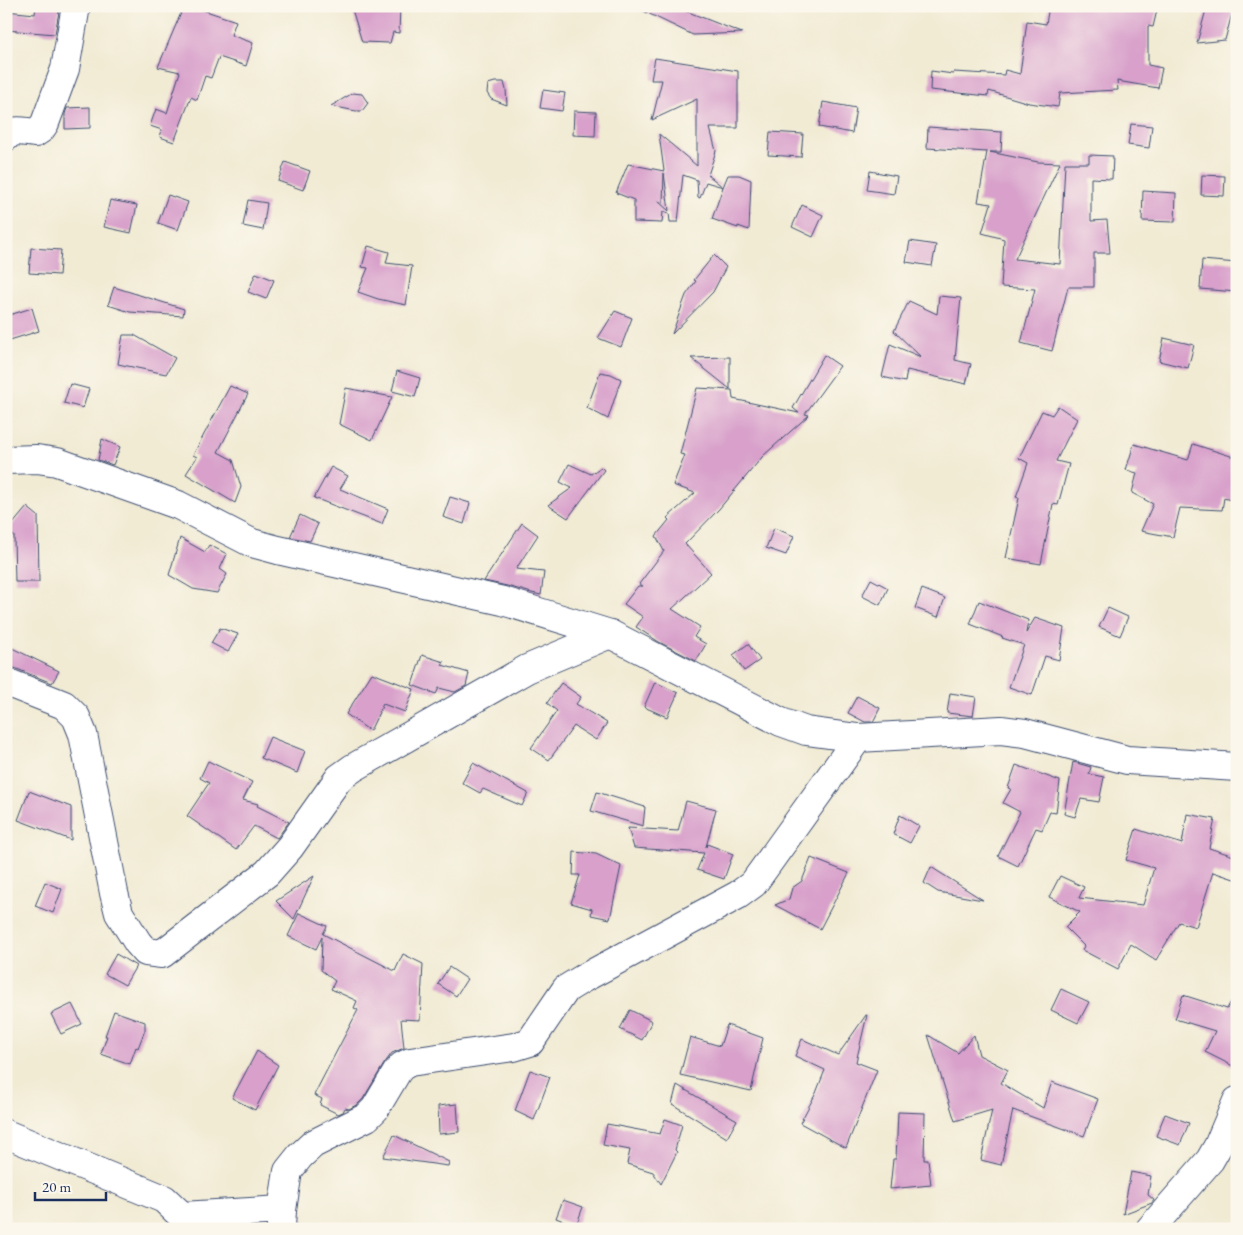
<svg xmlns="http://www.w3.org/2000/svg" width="1243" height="1235" font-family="'EB Garamond',serif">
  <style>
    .building { fill: #d8a0cb; fill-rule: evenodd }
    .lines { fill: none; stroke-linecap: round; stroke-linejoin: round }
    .minor-casing { stroke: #3b4b70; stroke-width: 30 }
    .minor { stroke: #fff; stroke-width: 28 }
  </style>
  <rect width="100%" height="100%" fill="#fbf7ec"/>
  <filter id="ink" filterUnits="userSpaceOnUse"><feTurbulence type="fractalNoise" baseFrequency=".02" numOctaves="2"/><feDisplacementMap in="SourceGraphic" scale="10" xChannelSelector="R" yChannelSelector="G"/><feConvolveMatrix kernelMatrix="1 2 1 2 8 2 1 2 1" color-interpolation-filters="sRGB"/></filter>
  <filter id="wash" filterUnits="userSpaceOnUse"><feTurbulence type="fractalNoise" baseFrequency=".0096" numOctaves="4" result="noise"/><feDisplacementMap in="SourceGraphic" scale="20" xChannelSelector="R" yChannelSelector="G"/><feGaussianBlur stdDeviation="1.12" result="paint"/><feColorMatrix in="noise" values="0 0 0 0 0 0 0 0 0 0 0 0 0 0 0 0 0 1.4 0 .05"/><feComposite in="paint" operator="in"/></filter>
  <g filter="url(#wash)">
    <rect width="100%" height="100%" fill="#f1ebd4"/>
    <g id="blocks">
      <g class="building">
        <polygon points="36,6 60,6 55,34 6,30 6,11 35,14"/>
        <polygon points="184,6 191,6 236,21 231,35 253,43 246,66 219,57 211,78 205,76 197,100 191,97 174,142 160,137 162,130 150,126 156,109 167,113 180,72 158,67"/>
        <polygon points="351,6 400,6 399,33 393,32 390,43 362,42"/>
        <polygon points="633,6 673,6 742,33 693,35"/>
        <polygon points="1049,6 1158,6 1153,27 1148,26 1148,65 1162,68 1158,88 1117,81 1118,90 1060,93 1058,107 1029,103 989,91 988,96 930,90 931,71 953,74 954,72 1004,75 1005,70 1020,74 1027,21 1046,24"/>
        <polygon points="1207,6 1234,6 1225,40 1197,43"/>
        <path d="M655,58L738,71V128H710L716,151L708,175L723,187L728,175H739L751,180L749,230L738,226V228L712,219L723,187L706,182L700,198L698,197L697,180L683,175L678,222H670L669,213L663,211L662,223L634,222V200L616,193L628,164L664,171L659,134L697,166V99L652,120L662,80H651ZM664,173L669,211L658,201L663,203Z"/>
        <polygon points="495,82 504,82 506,90 507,105 491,99 487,93 488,84"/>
        <polygon points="543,90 565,93 562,111 540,108"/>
        <polygon points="353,93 362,94 368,103 362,111 356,111 331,106"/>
        <polygon points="823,102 856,108 852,133 819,127"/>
        <polygon points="90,107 90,128 65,129 65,114 67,108"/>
        <polygon points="574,111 596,112 595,136 573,135"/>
        <polygon points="1131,124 1152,126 1149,148 1128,145"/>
        <polygon points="928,127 1002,132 1001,152 990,152 1038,162 1060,163 1015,259 1060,264 1065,163 1089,163 1089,155 1113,156 1112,179 1091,178 1091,221 1107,220 1110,253 1094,253 1094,287 1068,287 1052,351 1021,343 1035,289 1001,287 1004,239 982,233 991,204 978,202 987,152 927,148"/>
        <polygon points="770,132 803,134 801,157 768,155"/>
        <polygon points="285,162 310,171 303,190 278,181"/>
        <polygon points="870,171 897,176 894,194 867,190"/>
        <polygon points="1202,175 1225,176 1224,196 1201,195"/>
        <polygon points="1143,191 1176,193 1175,222 1142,221"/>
        <polygon points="168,195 188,202 178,230 158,223"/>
        <polygon points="110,200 137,205 131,233 104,227"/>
        <polygon points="248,200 267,203 263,230 243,226"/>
        <polygon points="802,205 823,215 813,237 792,227"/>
        <polygon points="910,241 936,245 932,266 906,262"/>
        <polygon points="368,246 389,252 386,263 412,266 406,305 378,299 358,292 368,268 362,267"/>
        <polygon points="31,248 61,250 59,275 29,273"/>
        <polygon points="714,255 726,267 713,292 672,334 686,295 696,281 694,280"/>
        <polygon points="1202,260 1237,263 1237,292 1200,289"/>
        <polygon points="256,273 274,280 266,299 248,292"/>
        <polygon points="114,287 184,309 183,316 130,312 108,305"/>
        <polygon points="939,296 961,298 955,360 971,364 966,384 907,370 905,382 882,377 890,344 921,357 894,331 909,301 937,314"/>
        <polygon points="32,308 39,331 10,340 6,328 6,316"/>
        <polygon points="615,311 632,318 621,347 598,338"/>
        <polygon points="123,335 134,335 175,358 166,374 118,364"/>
        <polygon points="1164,338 1194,345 1188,368 1159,361"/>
        <polygon points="824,355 840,366 805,414 809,415 763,456 719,509 685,544 711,573 672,609 700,627 694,637 706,644 696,661 659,642 636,627 643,617 624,604 638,586 643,586 639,584 664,551 656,536 669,520 667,518 695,493 673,485 685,455 680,454 697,388 732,390 733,399 799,413 793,408"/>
        <polygon points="730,357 730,389 691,358"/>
        <polygon points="397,371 420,378 415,397 392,391"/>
        <polygon points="600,372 611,374 621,379 608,419 587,408"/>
        <polygon points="70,384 89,389 83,408 64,403"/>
        <polygon points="230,386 248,394 218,452 233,460 241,487 235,503 186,474 197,457 193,455"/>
        <polygon points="346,388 392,397 372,440 339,424"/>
        <polygon points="1058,406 1077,419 1056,461 1069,464 1058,505 1053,504 1041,564 1006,558 1019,498 1016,497 1028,463 1019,458 1042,411 1052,415"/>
        <polygon points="102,439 120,447 113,465 98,460"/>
        <polygon points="1134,444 1188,460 1193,444 1237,458 1237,502 1224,498 1222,510 1180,508 1173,537 1141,531 1153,504 1132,493 1137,473 1126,470"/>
        <polygon points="569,464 591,474 601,467 604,470 568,518 548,505 572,488 560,482"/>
        <polygon points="331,467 348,476 340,489 388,509 382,524 314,498"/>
        <polygon points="450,497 470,503 464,524 443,517"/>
        <polygon points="27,507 38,516 39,582 15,582 14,536 7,531"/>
        <polygon points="300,515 318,524 310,541 290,537"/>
        <polygon points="522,523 538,535 516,569 544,572 541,595 532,593 507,586 484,581"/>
        <polygon points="774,528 794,536 786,555 766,548"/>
        <polygon points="180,538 205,552 209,545 227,554 220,569 227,574 217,593 193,589 169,575"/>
        <polygon points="871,579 888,588 880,605 862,596"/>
        <polygon points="922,589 945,598 938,617 915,608"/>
        <polygon points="979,601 1028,620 1026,633 1035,618 1064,628 1059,660 1045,656 1032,695 1009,687 1024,645 1002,638 1003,637 970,624"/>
        <polygon points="1108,608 1128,617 1120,636 1099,627"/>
        <polygon points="220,628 238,634 228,652 211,643"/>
        <polygon points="748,644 760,660 744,671 733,655"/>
        <polygon points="12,648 59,671 52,683 12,667 6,667 6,660"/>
        <polygon points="422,655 444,662 442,665 469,673 466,686 455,692 439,688 436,694 412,685"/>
        <polygon points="372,673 414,689 405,712 383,704 370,731 346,714"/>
        <polygon points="655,682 678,693 667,717 644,707"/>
        <polygon points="561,683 581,697 576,704 607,723 596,740 574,726 549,760 531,748 557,711 547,703"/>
        <polygon points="950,693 976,697 973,716 947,713"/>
        <polygon points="857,696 880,708 873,722 865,722 848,713"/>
        <polygon points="270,737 305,751 297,773 261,758"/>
        <polygon points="208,761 252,782 243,800 258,804 257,806 289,822 277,838 254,826 236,850 187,816 209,783 200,778"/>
        <polygon points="1073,762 1091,767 1089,774 1104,777 1099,802 1081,799 1075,817 1064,814"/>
        <polygon points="473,763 528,793 522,806 483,789 480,793 462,783"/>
        <polygon points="1016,765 1060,781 1056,813 1050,812 1042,830 1036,828 1018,866 998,856 1020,812 1003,803 1011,789 1008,788"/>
        <polygon points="29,791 71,807 71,840 18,820"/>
        <polygon points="597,792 645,807 643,826 591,811"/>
        <polygon points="686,801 716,809 706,847 707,844 733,854 724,879 697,870 704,853 634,848 628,828 678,831"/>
        <polygon points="1187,814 1215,819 1209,848 1237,857 1237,880 1213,872 1196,927 1179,922 1156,960 1131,944 1118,969 1082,950 1084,946 1065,927 1080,912 1049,897 1060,876 1084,887 1079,898 1143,905 1154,868 1126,860 1136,829 1182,844"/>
        <polygon points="900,815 919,826 910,843 893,834"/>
        <polygon points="574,852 596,854 621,866 610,919 591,915 592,909 571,903 580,875 573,875"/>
        <polygon points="811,858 849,873 820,929 775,905 789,899 792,888 802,881"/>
        <polygon points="931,867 983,900 938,892 924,883"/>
        <polygon points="314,876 294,919 276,901"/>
        <polygon points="45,882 62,889 53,913 35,906"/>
        <polygon points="299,913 327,926 323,934 395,971 403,954 423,964 420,1020 401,1019 404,1048 392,1053 384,1064 363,1099 358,1104 349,1109 345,1108 343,1112 338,1114 320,1105 322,1099 314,1095 358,1010 354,1008 357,1001 331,989 335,981 321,970 322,937 316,949 288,936"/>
        <polygon points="116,954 136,966 125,985 105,974"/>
        <polygon points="449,967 467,979 456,996 438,984"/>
        <polygon points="1061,989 1089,1002 1078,1023 1051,1010"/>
        <polygon points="1237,990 1237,1068 1205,1052 1215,1031 1175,1019 1183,995 1227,1009"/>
        <polygon points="72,1004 82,1024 61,1034 51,1014"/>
        <polygon points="630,1010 652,1021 642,1040 620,1029"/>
        <polygon points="114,1011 145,1022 145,1030 138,1048 136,1047 130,1064 101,1054 107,1036 105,1036"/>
        <polygon points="866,1015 867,1015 856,1062 877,1070 846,1148 800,1123 816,1093 825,1070 795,1056 802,1039 838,1055"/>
        <polygon points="727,1025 763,1038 751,1091 680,1075 690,1037 720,1046"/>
        <polygon points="928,1035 958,1053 974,1035 979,1055 1008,1070 1001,1083 1043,1108 1052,1082 1098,1099 1084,1136 1013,1110 1001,1165 981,1160 992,1110 955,1121"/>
        <polygon points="257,1051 278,1065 255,1110 232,1098"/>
        <polygon points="530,1070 550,1077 534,1120 515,1111"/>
        <polygon points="677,1085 737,1120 727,1138 672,1104"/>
        <polygon points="457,1104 459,1132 439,1134 438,1106"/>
        <polygon points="898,1112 925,1113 924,1160 928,1160 931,1185 890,1189 893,1159 896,1159"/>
        <polygon points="1165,1114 1189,1123 1180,1145 1156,1136"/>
        <polygon points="665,1119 682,1125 675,1150 677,1152 661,1184 653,1172 627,1164 630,1150 603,1145 607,1124 660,1134"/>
        <polygon points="394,1135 449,1162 448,1166 383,1157"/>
        <polygon points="1131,1172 1151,1176 1148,1195 1154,1200 1152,1203 1123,1214"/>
        <polygon points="563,1200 583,1207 576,1226 556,1218"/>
      </g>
    </g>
  </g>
  <g filter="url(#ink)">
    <use href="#blocks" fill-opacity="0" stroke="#3b4b70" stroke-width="1"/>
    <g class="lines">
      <defs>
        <g id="minor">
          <path d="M6,137C13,128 24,132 35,133L41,129L45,123L65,69L76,6"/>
          <polyline points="6,460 37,459 57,462 178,505 252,543 278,550 503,601 610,634 781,722 806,731 858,738 1001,730 1025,733 1127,760 1237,767"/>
          <polyline points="6,682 64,705 76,717 83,734 114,893 119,913 138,943 146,952 162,954 267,873 290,847 339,778 353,768 527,669 610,634"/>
          <polyline points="6,1134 164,1199 182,1216 190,1229"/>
          <polyline points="282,1210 288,1171 300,1156 313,1144 367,1117 375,1109 397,1072 402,1066 410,1062 514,1047 530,1042 566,989 584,978 738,895 753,884 858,738"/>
          <polyline points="182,1216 282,1210 281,1227"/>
          <polyline points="1150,1229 1210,1160 1218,1146 1237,1101"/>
        </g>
      </defs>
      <use href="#minor" class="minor-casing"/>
      <use href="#minor" class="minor"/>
    </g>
  </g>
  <rect width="1243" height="1235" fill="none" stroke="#fbf7ec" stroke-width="25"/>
  <path d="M35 1192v8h71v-8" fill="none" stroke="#1b2f5e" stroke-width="2.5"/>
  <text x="42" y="1192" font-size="15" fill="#1b2f5e" stroke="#fbf7ec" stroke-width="4" paint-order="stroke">20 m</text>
</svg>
